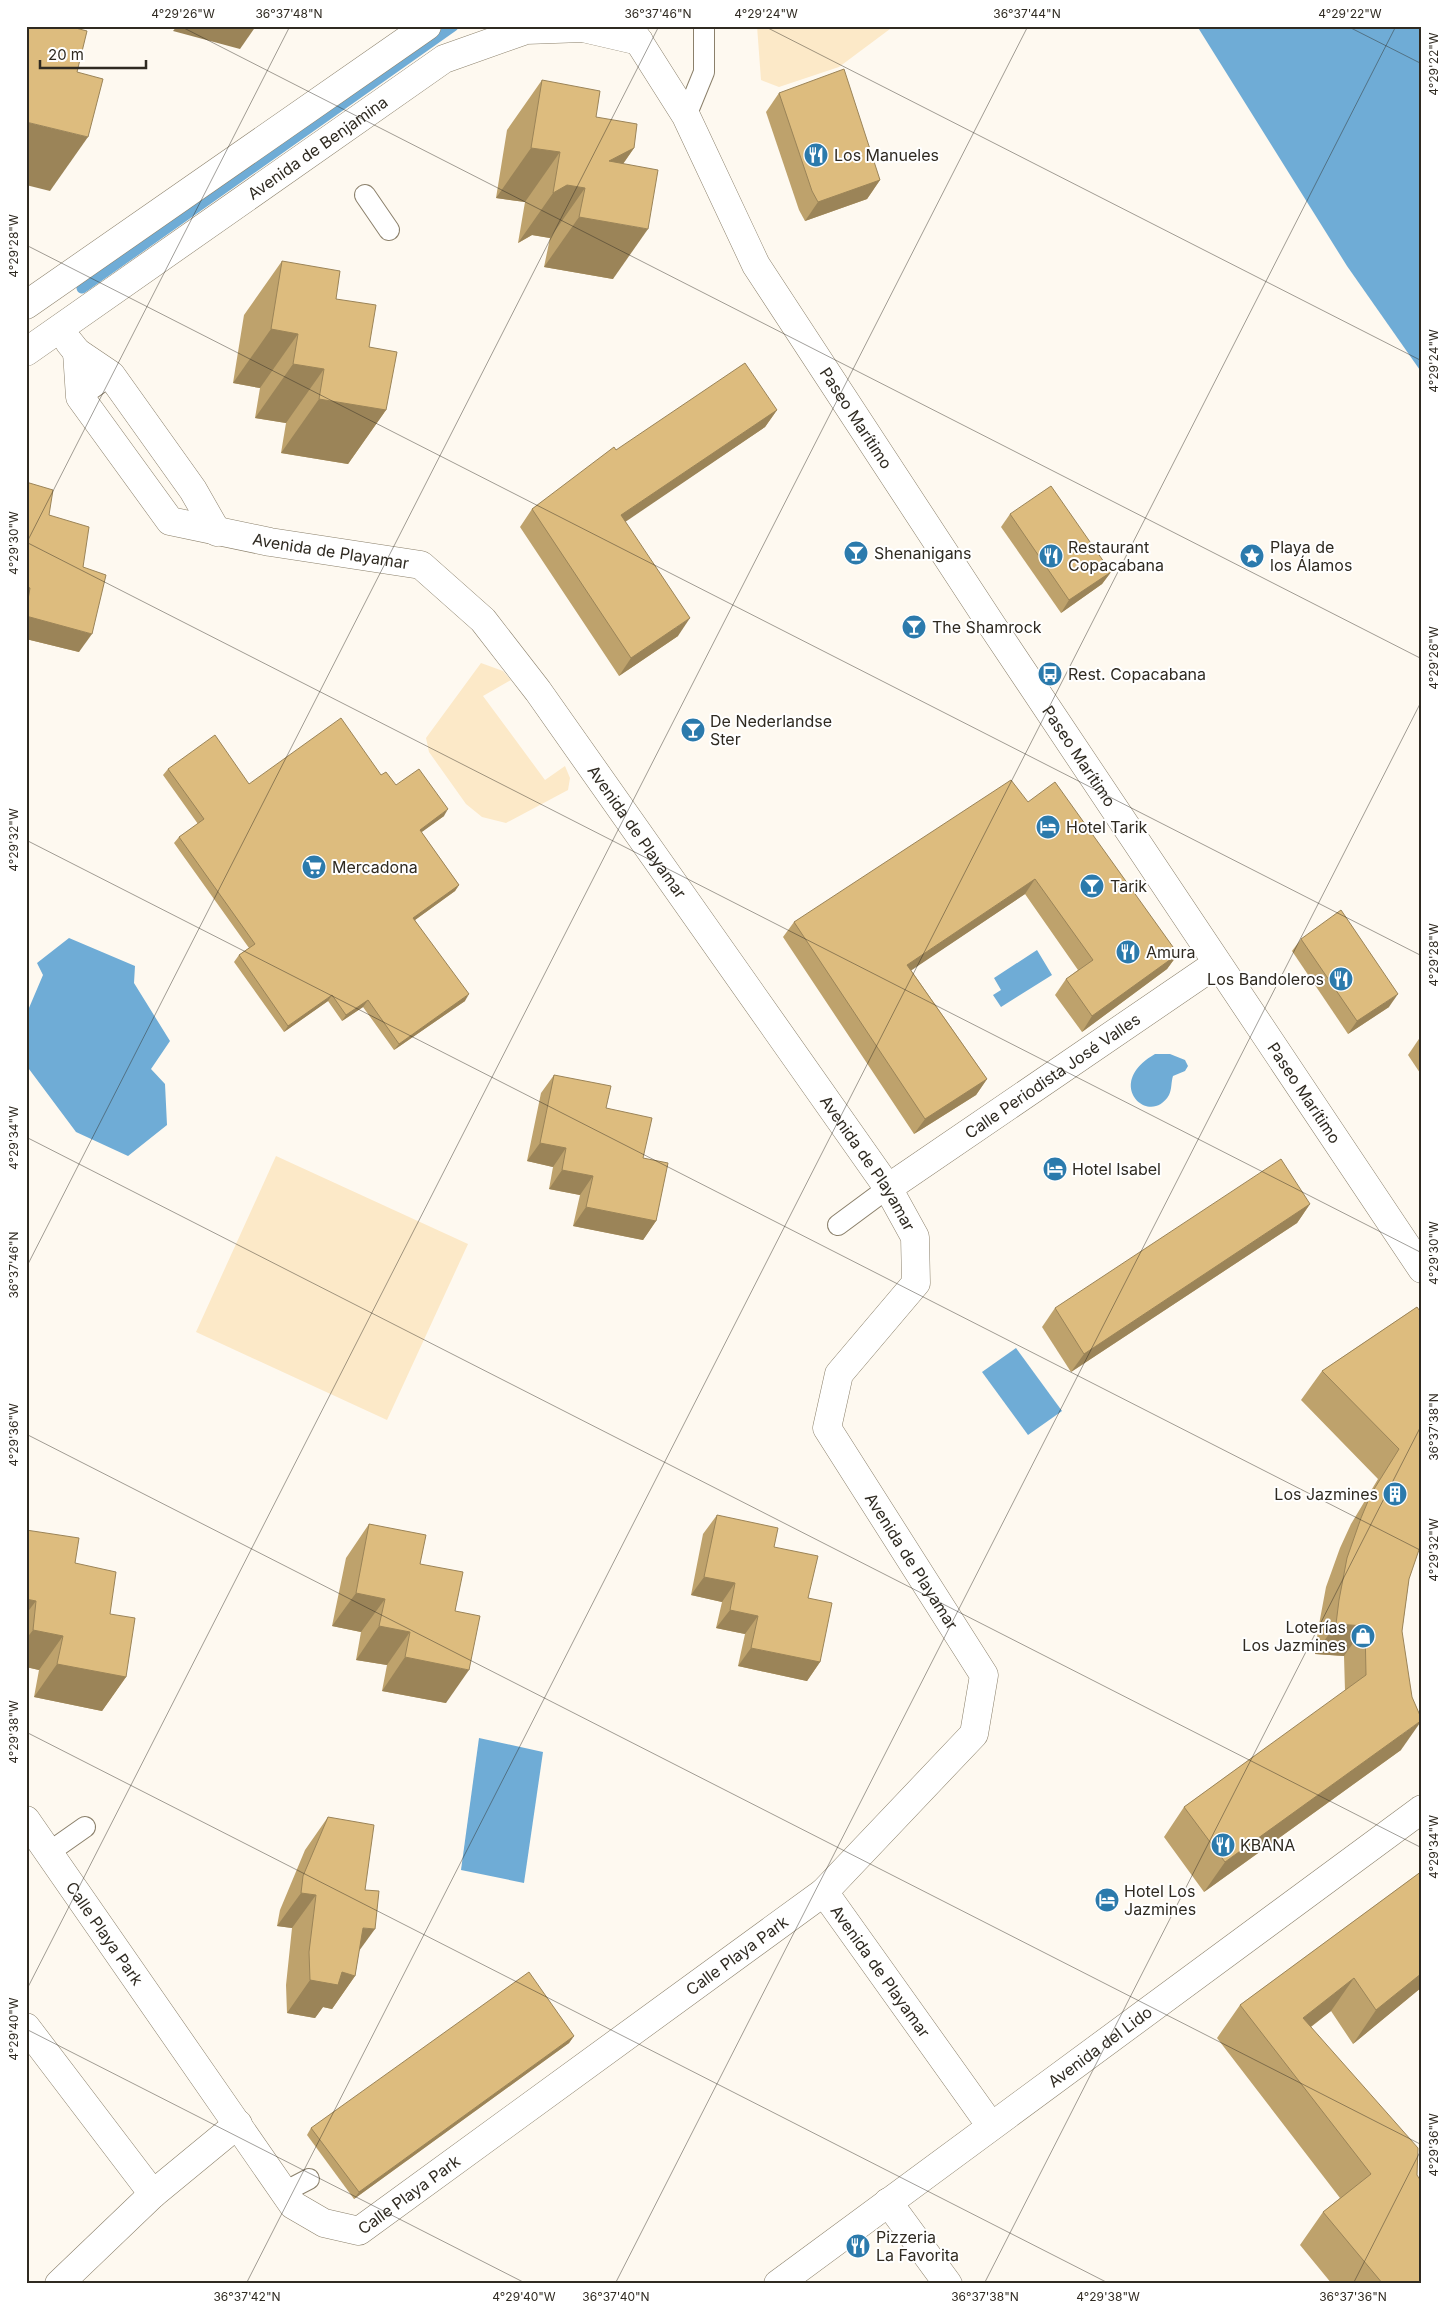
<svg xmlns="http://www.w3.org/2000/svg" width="1448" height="2310" font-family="Inter,sans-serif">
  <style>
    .green { fill: #fce9c8 }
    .water { fill: #6facd6 }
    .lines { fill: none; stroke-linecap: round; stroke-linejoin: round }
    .stream { stroke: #6facd6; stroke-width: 11 }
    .lane-casing { stroke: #8b806b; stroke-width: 22 }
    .street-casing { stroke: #8b806b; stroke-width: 29 }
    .lane { stroke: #fff; stroke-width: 20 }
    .street { stroke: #fff; stroke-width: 28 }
    .wall { fill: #bea26c }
    .shaded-wall { fill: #9b8458 }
    .building { fill: #ddbc7e; stroke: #9b8458 }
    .ticks { fill: none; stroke: #2f2a21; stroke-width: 1; stroke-opacity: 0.45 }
    .labels { text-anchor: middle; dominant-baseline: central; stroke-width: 4; stroke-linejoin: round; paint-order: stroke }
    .street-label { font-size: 16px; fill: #2f2a21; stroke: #fff }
    .poi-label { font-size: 16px; fill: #2f2a21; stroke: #fff; text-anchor: start }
    .neatline { fill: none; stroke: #2f2a21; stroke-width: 2 }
    .ticks-label { font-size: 12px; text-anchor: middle; fill: #2f2a21 }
  </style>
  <rect width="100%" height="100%" fill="#fef9f0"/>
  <g class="green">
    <polygon points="757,26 894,26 839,67 779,87 761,80"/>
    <polygon points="481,663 503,671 511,680 483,696 545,780 565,766 570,778 568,790 506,823 482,817 466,804 429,752 426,738"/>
    <polygon points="276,1156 468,1244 387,1420 196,1332"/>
  </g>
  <g class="water">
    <polygon points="1197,26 1422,26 1422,373 1347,266"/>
    <polygon points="69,938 135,966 134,983 170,1041 151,1069 165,1084 167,1125 128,1156 76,1132 26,1065 26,1015 43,975 37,963"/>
    <polygon points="1037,950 1052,975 1001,1007 993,995 1001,990 994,978"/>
    <path d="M1155,1054H1170L1185,1060L1188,1066L1185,1071L1173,1076C1171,1082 1172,1089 1169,1095C1150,1128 1102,1084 1155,1054Z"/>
    <polygon points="1016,1348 1062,1411 1028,1435 982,1372"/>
    <polygon points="479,1738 543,1752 524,1883 461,1870"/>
  </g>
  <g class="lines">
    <polyline class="stream" points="82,288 453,26"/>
    <defs>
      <g id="lane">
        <polyline points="686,116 704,72 704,26"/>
        <polyline points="365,195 389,230"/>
        <polyline points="80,397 111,375"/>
        <polyline points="838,1225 888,1188"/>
        <polyline points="48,1853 85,1827"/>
        <polyline points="284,2192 309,2179"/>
      </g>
      <g id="street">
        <path id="s1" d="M629,26L686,116L756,265L991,624L1422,1269"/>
        <polyline points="26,305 427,26"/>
        <polyline points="69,342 77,352 111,375 193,490 217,532"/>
        <path id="s2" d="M26,352L444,59L526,30L583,28L639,41"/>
        <path id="s3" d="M77,352L80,397L170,521L270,542L421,565L483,620L538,691L888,1188L915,1237L916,1283L839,1374L827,1428L984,1675L974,1734L824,1892L991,2126"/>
        <path id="s4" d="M888,1188L1216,964"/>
        <path id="s5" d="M26,1820L293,2205L324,2223L359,2231L824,1892"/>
        <polyline points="26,2027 153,2194 238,2124"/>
        <polyline points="888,2202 948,2284"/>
        <polyline points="59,2284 153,2194"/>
        <path id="s6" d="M778,2284L1422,1809"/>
      </g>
    </defs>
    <use href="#lane" class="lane-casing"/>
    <use href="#street" class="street-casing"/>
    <use href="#lane" class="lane"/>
    <use href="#street" class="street"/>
  </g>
  <g class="wall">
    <polygon points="542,80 596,117 634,148 623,164 613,279 544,267 550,238 532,235 518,243 525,202 496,198 507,130"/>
    <polygon points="779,93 880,180 867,199 805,221 799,210 766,112"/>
    <polygon points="282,261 336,299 369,347 386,410 348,464 281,453 286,423 255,418 260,388 233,383 244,315"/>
    <polygon points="777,410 765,427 625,521 678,636 619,676 520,527 532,509 616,450"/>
    <polygon points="26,482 83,567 79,652 26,639"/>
    <polygon points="1010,514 1111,572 1102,584 1061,613 1001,527"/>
    <polygon points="168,769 249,784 381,775 444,816 421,832 459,885 455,891 415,920 465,1001 394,1050 363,1007 342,1021 328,1001 284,1032 234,962 239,955 249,948 174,843 179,837 198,824 163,775"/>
    <polygon points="1028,802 1178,954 1167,969 1082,1032 1055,995 1066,979 1078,970 1025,894 911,970 987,1079 976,1095 914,1134 783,937 794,922"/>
    <polygon points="1301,939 1389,1007 1348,1034 1292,951"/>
    <polygon points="1421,1036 1422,1036 1422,1076 1408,1055"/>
    <polygon points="554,1075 606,1108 643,1158 656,1221 643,1240 573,1226 580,1195 549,1189 553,1167 527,1161 541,1093"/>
    <polygon points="1310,1204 1297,1223 1071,1372 1042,1327 1055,1308"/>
    <polygon points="1417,1307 1409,1579 1402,1631 1401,1750 1204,1892 1164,1837 1184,1807 1345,1691 1344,1656 1315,1654 1318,1630 1326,1587 1340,1548 1351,1524 1378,1479 1301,1400 1322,1371"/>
    <polygon points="717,1515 774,1547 808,1598 820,1662 807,1681 738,1666 745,1634 716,1628 722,1602 691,1595 703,1534"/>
    <polygon points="369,1524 420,1564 455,1611 446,1703 382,1691 387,1665 356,1660 361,1632 332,1626 346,1558"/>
    <polygon points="26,1530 75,1563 110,1614 126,1677 102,1711 34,1697 39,1670 26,1667"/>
    <polygon points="328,1817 365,1890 359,1951 355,1976 332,2009 323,2007 315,2018 287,2013 286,1985 292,1928 277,1926 280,1910 305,1850"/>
    <polygon points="1422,1871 1422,1987 1353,2044 1331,2011 1311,2027 1417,2175 1422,2284 1332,2284 1300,2245 1323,2212 1340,2198 1217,2038 1240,2005"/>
    <polygon points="574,2036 569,2043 354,2199 307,2135 311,2128"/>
  </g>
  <g class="shaded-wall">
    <polygon points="177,26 256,26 240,49 173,31"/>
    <polygon points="26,122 88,137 50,191 26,185"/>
    <polygon points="531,148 560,152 525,202 496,198"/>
    <polygon points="634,148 599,198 609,161"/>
    <polygon points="880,180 867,199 805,221 818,202"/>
    <polygon points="567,185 585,188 550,238 532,235 518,243 553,193"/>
    <polygon points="579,217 648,229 613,279 544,267"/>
    <polygon points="271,329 298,334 260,388 233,383"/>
    <polygon points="293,364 324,369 286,423 255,418"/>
    <polygon points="319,399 386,410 348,464 281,453"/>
    <polygon points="777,410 765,427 609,533 621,515"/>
    <polygon points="1111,572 1102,584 1061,613 1069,600"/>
    <polygon points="26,586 30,588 26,593"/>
    <polygon points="26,616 92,634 79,652 26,639"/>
    <polygon points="690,618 678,636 619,676 631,658"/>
    <polygon points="448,809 444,816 415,837 420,830"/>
    <polygon points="1035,879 1025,894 897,980 907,965"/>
    <polygon points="459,885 455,891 408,925 413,918"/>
    <polygon points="1178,954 1167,969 1082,1032 1092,1016"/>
    <polygon points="469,994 465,1001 394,1050 399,1044"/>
    <polygon points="1398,994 1389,1007 1348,1034 1357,1021"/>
    <polygon points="332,995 328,1001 284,1032 288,1026"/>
    <polygon points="368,1000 363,1007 342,1021 346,1015"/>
    <polygon points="987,1079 976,1095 914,1134 925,1119"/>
    <polygon points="540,1143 566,1148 553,1167 527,1161"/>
    <polygon points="562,1170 593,1176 580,1195 549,1189"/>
    <polygon points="1310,1204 1297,1223 1071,1372 1084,1354"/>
    <polygon points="586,1207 656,1221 643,1240 573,1226"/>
    <polygon points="704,1577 735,1583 722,1602 691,1595"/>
    <polygon points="356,1593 385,1599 361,1632 332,1626"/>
    <polygon points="26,1599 36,1601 26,1614"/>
    <polygon points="730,1610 758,1616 745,1634 716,1628"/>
    <polygon points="1336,1624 1365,1626 1344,1656 1315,1654"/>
    <polygon points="379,1626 410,1632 387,1665 356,1660"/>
    <polygon points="33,1630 63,1636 39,1670 26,1667 26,1639"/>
    <polygon points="751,1648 820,1662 807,1681 738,1666"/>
    <polygon points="405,1657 469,1670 446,1703 382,1691"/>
    <polygon points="57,1664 126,1677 102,1711 34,1697"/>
    <polygon points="1422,1720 1401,1750 1204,1892 1225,1862"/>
    <polygon points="301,1893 316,1895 292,1928 277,1926"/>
    <polygon points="363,1928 375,1929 351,1962"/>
    <polygon points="342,1972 355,1976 332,2009 323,2007 315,2018 287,2013 310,1980"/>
    <polygon points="1422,1973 1422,1987 1353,2044 1376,2010"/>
    <polygon points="1354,1978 1331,2011 1279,2051 1303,2018"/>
    <polygon points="574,2036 569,2043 354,2199 359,2192"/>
  </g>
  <g class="building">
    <polygon points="26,26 68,26 87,31 77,72 103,79 88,137 26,122 26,96 28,91 26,91"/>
    <polygon points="844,69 880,180 818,202 812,191 779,93"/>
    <polygon points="542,80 600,91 596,117 637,124 634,148 609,161 658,170 648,229 579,217 585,188 567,185 553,193 560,152 531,148"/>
    <polygon points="282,261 340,271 336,299 376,305 369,347 397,352 386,410 319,399 324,369 293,364 298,334 271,329"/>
    <polygon points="745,363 777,410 621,515 690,618 631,658 532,509 614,447 616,450"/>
    <polygon points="26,482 53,490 49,515 89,527 83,567 106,575 92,634 26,616 26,611 30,588 26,586"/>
    <polygon points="1051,486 1111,572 1069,600 1010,514"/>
    <polygon points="341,718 381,775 386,772 396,785 419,769 448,809 420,830 459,885 413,918 469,994 399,1044 368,1000 346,1015 332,995 288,1026 239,955 255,944 179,837 204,819 168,769 215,735 249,784"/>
    <polygon points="1011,780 1028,802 1055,782 1178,954 1092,1016 1066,979 1093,960 1035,879 907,965 987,1079 925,1119 794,922"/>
    <polygon points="1341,910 1398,994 1357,1021 1301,939"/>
    <polygon points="554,1075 611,1086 606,1108 652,1118 643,1158 668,1163 656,1221 586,1207 593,1176 562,1170 566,1148 540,1143"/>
    <polygon points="1281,1159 1310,1204 1084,1354 1055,1308"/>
    <polygon points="1417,1307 1422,1314 1422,1541 1409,1579 1402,1631 1412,1697 1422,1720 1225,1862 1184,1807 1366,1675 1365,1626 1336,1624 1339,1600 1347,1558 1361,1518 1371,1494 1399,1449 1322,1371"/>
    <polygon points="717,1515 778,1528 774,1547 818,1556 808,1598 832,1603 820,1662 751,1648 758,1616 730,1610 735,1583 704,1577"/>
    <polygon points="369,1524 426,1535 420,1564 463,1572 455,1611 480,1616 469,1670 405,1657 410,1632 379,1626 385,1599 356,1593"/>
    <polygon points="26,1530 79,1538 75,1563 116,1572 110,1614 135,1618 126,1677 57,1664 63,1636 33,1630 36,1601 26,1599"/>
    <polygon points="328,1817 374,1825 365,1890 379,1891 375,1929 363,1928 355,1976 342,1972 338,1985 310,1980 309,1952 316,1895 301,1893 303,1876"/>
    <polygon points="1422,1871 1422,1973 1376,2010 1354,1978 1303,2018 1418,2148 1417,2175 1422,2183 1422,2284 1383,2284 1323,2212 1371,2174 1240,2005"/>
    <polygon points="529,1972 574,2036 359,2192 311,2128"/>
  </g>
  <path class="ticks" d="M180,26L1422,659M764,26L1422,361M1347,26L1422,64M26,245L1422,956M26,542L1422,1253M26,544L290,26M26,840L1422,1551M26,1137L1422,1848M26,1268L659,26M26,1434L1422,2145M26,1732L1110,2284M26,1991L1028,26M26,2029L527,2284M246,2284L1396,26M615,2284L1422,700M984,2284L1422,1424M1353,2284L1422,2148"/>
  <defs>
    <symbol id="restaurant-disc" viewBox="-11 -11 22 22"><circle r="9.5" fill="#2b7aac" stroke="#fff"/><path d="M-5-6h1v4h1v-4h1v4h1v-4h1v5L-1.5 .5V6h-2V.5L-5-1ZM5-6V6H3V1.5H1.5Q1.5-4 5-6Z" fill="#fff"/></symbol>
    <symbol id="bar-disc" viewBox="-11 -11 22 22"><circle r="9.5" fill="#2b7aac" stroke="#fff"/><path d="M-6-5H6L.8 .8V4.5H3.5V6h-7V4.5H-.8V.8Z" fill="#fff"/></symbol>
    <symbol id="sight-disc" viewBox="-11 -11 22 22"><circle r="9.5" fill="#2b7aac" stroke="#fff"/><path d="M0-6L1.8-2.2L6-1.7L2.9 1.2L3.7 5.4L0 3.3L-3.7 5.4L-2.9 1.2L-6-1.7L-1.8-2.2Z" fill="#fff"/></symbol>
    <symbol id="bus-disc" viewBox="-11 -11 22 22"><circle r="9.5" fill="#2b7aac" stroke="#fff"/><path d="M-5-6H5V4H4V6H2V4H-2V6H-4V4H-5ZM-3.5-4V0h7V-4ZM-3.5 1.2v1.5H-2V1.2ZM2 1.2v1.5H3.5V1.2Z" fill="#fff"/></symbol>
    <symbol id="hotel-disc" viewBox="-11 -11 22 22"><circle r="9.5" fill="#2b7aac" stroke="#fff"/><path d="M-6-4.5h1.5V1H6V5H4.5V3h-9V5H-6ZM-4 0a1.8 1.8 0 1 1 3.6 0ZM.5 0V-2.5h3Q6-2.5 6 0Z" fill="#fff"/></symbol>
    <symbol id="supermarket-disc" viewBox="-11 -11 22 22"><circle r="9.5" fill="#2b7aac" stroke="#fff"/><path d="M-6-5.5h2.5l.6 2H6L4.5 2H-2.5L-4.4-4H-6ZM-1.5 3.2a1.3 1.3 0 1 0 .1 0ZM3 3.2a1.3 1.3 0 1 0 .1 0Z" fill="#fff"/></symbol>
    <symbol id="building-disc" viewBox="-11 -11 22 22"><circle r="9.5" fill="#2b7aac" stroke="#fff"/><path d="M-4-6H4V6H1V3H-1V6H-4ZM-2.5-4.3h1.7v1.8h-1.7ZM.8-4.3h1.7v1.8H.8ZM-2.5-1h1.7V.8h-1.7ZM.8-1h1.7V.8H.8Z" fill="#fff"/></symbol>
    <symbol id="shop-disc" viewBox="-11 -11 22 22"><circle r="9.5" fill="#2b7aac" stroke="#fff"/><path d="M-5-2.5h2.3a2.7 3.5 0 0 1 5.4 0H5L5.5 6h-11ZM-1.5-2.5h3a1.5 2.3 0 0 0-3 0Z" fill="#fff"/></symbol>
  </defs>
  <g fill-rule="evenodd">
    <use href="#restaurant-disc" x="802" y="141" width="28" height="28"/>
    <use href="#bar-disc" x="842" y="539" width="28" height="28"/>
    <use href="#restaurant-disc" x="1037" y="542" width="28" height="28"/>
    <use href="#sight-disc" x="1238" y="542" width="28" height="28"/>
    <use href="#bar-disc" x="900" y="613" width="28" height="28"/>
    <use href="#bus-disc" x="1036" y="660" width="28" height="28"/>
    <use href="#bar-disc" x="679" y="716" width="28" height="28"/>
    <use href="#hotel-disc" x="1034" y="813" width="28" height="28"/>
    <use href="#supermarket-disc" x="300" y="853" width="28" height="28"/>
    <use href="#bar-disc" x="1078" y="872" width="28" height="28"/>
    <use href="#restaurant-disc" x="1114" y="938" width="28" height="28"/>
    <use href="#restaurant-disc" x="1327" y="965" width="28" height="28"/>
    <use href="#hotel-disc" x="1041" y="1155" width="28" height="28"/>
    <use href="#building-disc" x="1381" y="1480" width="28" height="28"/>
    <use href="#shop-disc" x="1349" y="1622" width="28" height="28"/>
    <use href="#restaurant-disc" x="1209" y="1831" width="28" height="28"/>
    <use href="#hotel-disc" x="1093" y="1886" width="28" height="28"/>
    <use href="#restaurant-disc" x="844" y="2232" width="28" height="28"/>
  </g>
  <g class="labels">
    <g class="street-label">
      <text stroke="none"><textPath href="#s2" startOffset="356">Avenida de Benjamina</textPath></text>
      <text stroke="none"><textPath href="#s1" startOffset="454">Paseo Marítimo</textPath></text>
      <text stroke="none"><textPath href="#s3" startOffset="362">Avenida de Playamar</textPath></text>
      <text stroke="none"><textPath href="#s1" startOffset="859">Paseo Marítimo</textPath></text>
      <text stroke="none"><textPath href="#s3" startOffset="798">Avenida de Playamar</textPath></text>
      <text stroke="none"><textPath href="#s4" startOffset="199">Calle Periodista José Valles</textPath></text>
      <text stroke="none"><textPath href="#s1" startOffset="1264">Paseo Marítimo</textPath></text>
      <text stroke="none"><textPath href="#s3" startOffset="1202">Avenida de Playamar</textPath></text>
      <text stroke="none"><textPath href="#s3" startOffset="1668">Avenida de Playamar</textPath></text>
      <text stroke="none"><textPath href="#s5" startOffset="138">Calle Playa Park</textPath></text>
      <text stroke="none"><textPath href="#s5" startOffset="1008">Calle Playa Park</textPath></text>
      <text stroke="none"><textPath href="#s3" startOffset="2178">Avenida de Playamar</textPath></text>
      <text stroke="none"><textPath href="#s6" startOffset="400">Avenida del Lido</textPath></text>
      <text stroke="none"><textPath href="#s5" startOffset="602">Calle Playa Park</textPath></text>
    </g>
    <g class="poi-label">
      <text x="834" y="155">Los Manueles</text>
      <text x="1068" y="547">Restaurant<tspan x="1068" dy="18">Copacabana</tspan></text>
      <text x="1270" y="547">Playa de<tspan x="1270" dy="18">los Álamos</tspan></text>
      <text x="874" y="553">Shenanigans</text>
      <text x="932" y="627">The Shamrock</text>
      <text x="1068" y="674">Rest. Copacabana</text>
      <text x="710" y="721">De Nederlandse<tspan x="710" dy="18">Ster</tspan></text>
      <text x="1066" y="827">Hotel Tarik</text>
      <text x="332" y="867">Mercadona</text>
      <text x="1110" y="886">Tarik</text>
      <text x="1146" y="952">Amura</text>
      <text x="1324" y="979" text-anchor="end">Los Bandoleros</text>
      <text x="1072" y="1169">Hotel Isabel</text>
      <text x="1378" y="1494" text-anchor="end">Los Jazmines</text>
      <text x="1346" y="1627" text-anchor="end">Loterías<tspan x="1346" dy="18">Los Jazmines</tspan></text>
      <text x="1240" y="1845">KBANA</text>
      <text x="1124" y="1891">Hotel Los<tspan x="1124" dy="18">Jazmines</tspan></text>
      <text x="876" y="2237">Pizzeria<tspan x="876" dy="18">La Favorita</tspan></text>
    </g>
  </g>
  <rect width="1448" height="2310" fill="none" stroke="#ffffff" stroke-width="55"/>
  <path d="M40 60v8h106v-8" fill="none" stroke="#2f2a21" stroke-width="2.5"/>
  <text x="48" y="60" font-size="15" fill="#2f2a21" stroke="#ffffff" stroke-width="4" paint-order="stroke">20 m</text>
  <rect x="28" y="28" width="1392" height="2254" class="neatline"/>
  <g class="ticks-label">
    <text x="183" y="18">4°29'26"W</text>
    <text x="289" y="18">36°37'48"N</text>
    <text x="658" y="18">36°37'46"N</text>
    <text x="766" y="18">4°29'24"W</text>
    <text x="1027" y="18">36°37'44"N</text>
    <text x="1350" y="18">4°29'22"W</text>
    <text transform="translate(1434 64) rotate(-90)" y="4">4°29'22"W</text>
    <text transform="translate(14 246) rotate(-90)" y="4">4°29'28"W</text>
    <text transform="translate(1434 361) rotate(-90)" y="4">4°29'24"W</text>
    <text transform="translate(14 543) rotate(-90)" y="4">4°29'30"W</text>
    <text transform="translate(1434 658) rotate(-90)" y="4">4°29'26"W</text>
    <text transform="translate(14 840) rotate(-90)" y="4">4°29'32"W</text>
    <text transform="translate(1434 955) rotate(-90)" y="4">4°29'28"W</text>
    <text transform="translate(14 1138) rotate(-90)" y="4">4°29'34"W</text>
    <text transform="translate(1434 1253) rotate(-90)" y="4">4°29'30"W</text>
    <text transform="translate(14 1265) rotate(-90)" y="4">36°37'46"N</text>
    <text transform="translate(1434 1427) rotate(-90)" y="4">36°37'38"N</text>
    <text transform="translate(14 1435) rotate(-90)" y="4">4°29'36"W</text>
    <text transform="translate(1434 1550) rotate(-90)" y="4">4°29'32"W</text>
    <text transform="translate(14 1732) rotate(-90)" y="4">4°29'38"W</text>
    <text transform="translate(1434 1847) rotate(-90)" y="4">4°29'34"W</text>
    <text transform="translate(14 2029) rotate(-90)" y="4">4°29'40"W</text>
    <text transform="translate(1434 2145) rotate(-90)" y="4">4°29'36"W</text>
    <text x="247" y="2301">36°37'42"N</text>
    <text x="524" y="2301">4°29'40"W</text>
    <text x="616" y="2301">36°37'40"N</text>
    <text x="985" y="2301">36°37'38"N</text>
    <text x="1108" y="2301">4°29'38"W</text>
    <text x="1353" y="2301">36°37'36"N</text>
  </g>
</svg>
